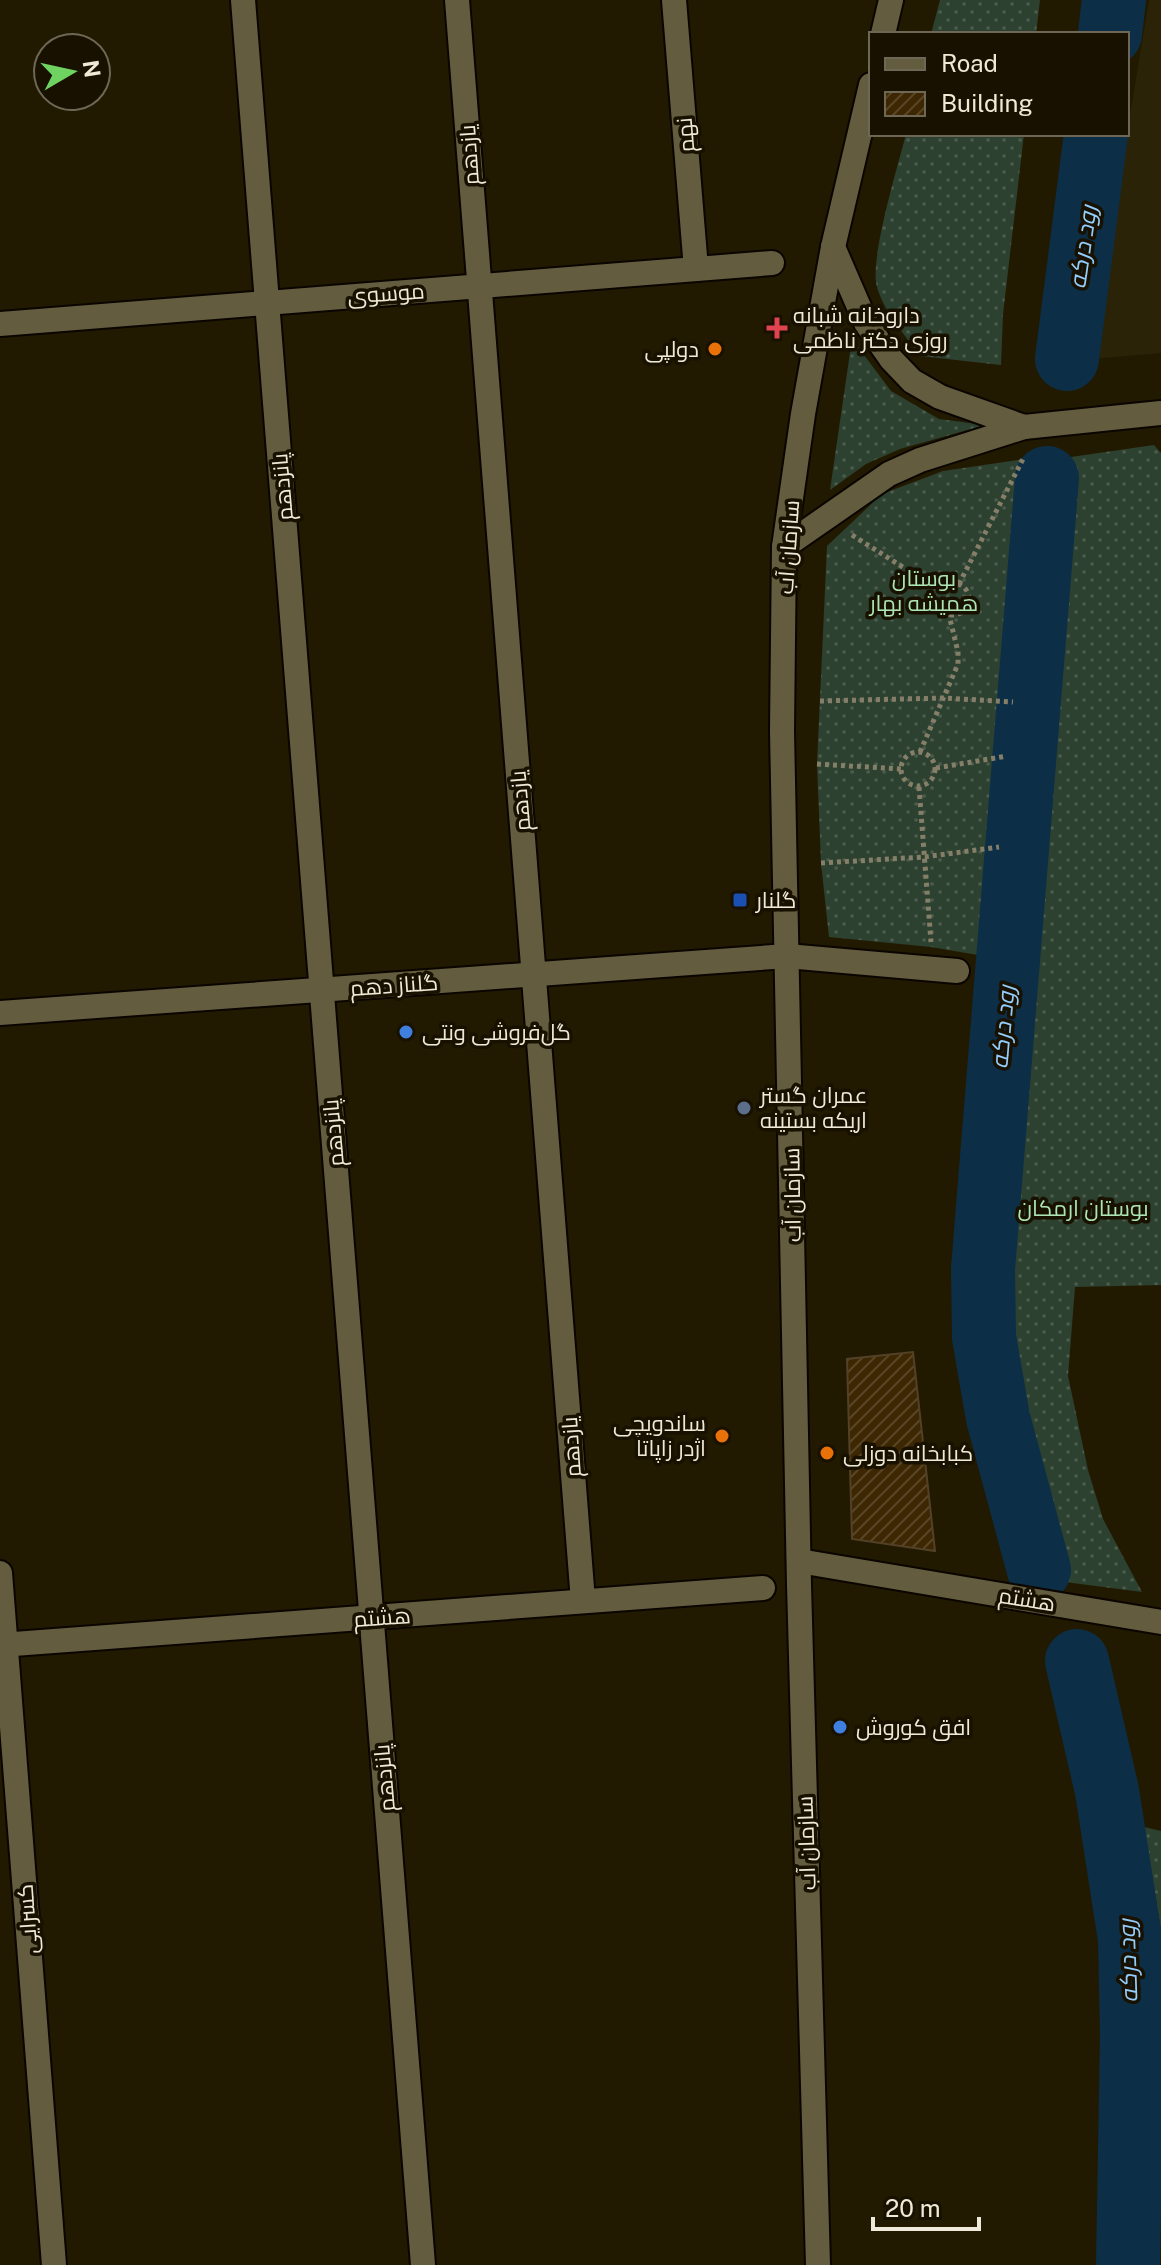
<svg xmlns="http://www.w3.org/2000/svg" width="1161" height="2265" font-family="'Public Sans',Cairo,sans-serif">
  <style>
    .built { fill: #2b2307 }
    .grass { fill: url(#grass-dots) }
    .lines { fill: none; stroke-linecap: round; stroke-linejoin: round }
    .river { stroke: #0c2f47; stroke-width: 64 }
    .building { fill: url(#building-hatch); stroke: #524127; stroke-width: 2 }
    .minor-casing { stroke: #0b0500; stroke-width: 28 }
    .tertiary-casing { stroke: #0b0500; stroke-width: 28 }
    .secondary-casing { stroke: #0b0500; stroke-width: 28 }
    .path { stroke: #857f69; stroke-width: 5; stroke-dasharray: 4 4; stroke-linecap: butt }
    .minor { stroke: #645c3e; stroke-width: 24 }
    .tertiary { stroke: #645c3e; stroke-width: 24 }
    .secondary { stroke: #645c3e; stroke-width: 24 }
    .health-dot { fill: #e0444e; stroke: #191100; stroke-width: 3 }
    .food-dot { fill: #e8710a; stroke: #191100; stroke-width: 3 }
    .transit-dot { fill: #1a4fb4; stroke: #191100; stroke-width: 3 }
    .shop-dot { fill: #3f7fe0; stroke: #191100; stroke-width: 3 }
    .service-dot { fill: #5c6f8a; stroke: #191100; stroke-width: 3 }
    .labels { text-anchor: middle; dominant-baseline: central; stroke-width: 7; stroke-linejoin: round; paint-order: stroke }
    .street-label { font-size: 22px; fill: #eee9d8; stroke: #191100 }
    .poi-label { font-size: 22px; fill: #eee9d8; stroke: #191100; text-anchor: start }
    .park-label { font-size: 22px; fill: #abe5b4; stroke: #191100 }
    .water-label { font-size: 24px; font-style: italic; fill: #93cdfc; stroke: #191100 }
  </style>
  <defs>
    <pattern id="grass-dots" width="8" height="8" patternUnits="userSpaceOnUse" patternTransform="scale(2)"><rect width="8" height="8" fill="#2c4130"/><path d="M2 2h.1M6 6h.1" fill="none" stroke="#4b5c4d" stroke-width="1.8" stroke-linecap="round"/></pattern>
    <pattern id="building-hatch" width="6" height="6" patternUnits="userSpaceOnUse" patternTransform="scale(2)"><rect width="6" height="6" fill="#3d2702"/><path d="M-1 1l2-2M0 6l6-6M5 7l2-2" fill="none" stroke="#594626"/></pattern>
  </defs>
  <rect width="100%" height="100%" fill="#221a00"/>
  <polygon class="built" points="1149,0 1161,0 1161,353 1090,359"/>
  <g class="grass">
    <polygon points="940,0 1040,0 1036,34 931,34"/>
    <path d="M906,134H1024L1003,314L1001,365L920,356C906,336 884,312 877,287C869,260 898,166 906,134Z"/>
    <polygon points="852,339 891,391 939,419 985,425 900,449 866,464 830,490"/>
    <path d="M1154,445L1161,453V1285L1075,1287L1068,1376L1088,1470L1103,1519L1142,1592L1065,1582C1042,1545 1033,1503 1024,1461C1012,1401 1005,1341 998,1280L1071,457Z"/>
    <polygon points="1024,459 1032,479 990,957 931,947 829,937 821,863 817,764 827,546 882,494 943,471"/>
    <polygon points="1144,1827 1161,1831 1161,1930"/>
  </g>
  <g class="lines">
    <g class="river">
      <polyline points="1110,34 1114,0"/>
      <polyline points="1067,359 1096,134"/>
      <polyline points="1039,1570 998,1418 984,1337 983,1269 1047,478"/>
      <polyline points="1077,1661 1107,1791 1130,1939 1132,2033 1128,2265"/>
    </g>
  </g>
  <polygon class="building" points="913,1352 935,1551 852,1539 847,1359"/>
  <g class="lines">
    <defs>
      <g id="minor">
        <polyline points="243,0 423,2265"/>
        <polyline points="457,0 583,1601"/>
        <polyline points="674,0 696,269"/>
        <polyline points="0,324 772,263"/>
        <polyline points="787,956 957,971"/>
        <polyline points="799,1561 1161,1622"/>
        <polyline points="0,1573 54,2265"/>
        <polyline points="0,1645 763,1588"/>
      </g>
      <g id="tertiary">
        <polyline points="833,247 866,323 891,359 912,381 940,397 1024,427 1161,413"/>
        <polyline points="784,547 889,474 920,460 1024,427"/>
        <polyline points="0,1013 787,956"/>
      </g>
      <g id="secondary">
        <polyline points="883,34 891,0"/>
        <polyline points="818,2265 799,1585 782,731 784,547 803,414 833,247 871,85"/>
      </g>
    </defs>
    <use href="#minor" class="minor-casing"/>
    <use href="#tertiary" class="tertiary-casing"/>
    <use href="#secondary" class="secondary-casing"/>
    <g class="path">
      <polyline points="852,535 939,590"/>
      <circle cx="953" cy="599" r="16"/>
      <polyline points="959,584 1024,457"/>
      <polyline points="820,701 944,698 1013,702"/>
      <circle cx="918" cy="769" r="17"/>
      <polyline points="920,752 958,664 958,652 949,615"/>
      <polyline points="817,764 901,769"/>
      <polyline points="936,768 1007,756"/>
      <polyline points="919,787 931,942"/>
      <polyline points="821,863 924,857 999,847"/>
    </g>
    <use href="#minor" class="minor"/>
    <use href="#tertiary" class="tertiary"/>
    <use href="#secondary" class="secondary"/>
  </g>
  <path class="health-dot" d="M773 316h8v8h8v8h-8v8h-8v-8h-8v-8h8z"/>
  <g class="food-dot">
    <circle cx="715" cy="349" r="8"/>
    <circle cx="722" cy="1436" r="8"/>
    <circle cx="827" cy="1453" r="8"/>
  </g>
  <rect class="transit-dot" x="732" y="892" width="16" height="16" rx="4"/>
  <g class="shop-dot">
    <circle cx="406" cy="1032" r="8"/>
    <circle cx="840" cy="1727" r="8"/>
  </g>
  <circle class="service-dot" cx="744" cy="1108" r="8"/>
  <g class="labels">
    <g class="street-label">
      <text transform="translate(685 135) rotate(-95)">نهم</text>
      <text transform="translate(469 155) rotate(-94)">یازدهم</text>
      <text transform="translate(386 293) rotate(-4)">موسوی</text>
      <text transform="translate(282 487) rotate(-95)">پانزدهم</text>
      <text transform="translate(788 547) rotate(-86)">سازمان آب</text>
      <text transform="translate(520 801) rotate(-95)">یازدهم</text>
      <text transform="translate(394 985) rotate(-4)">گلناز دهم</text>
      <text transform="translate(333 1133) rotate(-95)">پانزدهم</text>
      <text transform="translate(792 1195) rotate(-91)">سازمان آب</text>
      <text transform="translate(571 1447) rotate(-94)">یازدهم</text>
      <text transform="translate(1027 1599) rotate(9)">هشتم</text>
      <text transform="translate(382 1617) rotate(-4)">هشتم</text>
      <text transform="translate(384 1778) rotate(-95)">پانزدهم</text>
      <text transform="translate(806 1843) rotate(-92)">سازمان آب</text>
      <text transform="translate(27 1919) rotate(-94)">کسرایی</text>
    </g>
    <g class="poi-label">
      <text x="793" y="315">داروخانه شبانه<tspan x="793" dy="25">روزی دکتر ناظمی</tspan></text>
      <text x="699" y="349" text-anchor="end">دولپی</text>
      <text x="756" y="900">گلنار</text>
      <text x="422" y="1032">گل‌فروشی ونتی</text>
      <text x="760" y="1095">عمران گستر<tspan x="760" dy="25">اریکه بستینه</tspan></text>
      <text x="706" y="1423" text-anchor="end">ساندویچی<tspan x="706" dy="25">اژدر زاپاتا</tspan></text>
      <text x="843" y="1453">کبابخانه دوزلی</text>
      <text x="856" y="1727">افق کوروش</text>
    </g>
    <g class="park-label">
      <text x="924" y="578">بوستان<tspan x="924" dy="25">همیشه بهار</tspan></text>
      <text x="1083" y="1208">بوستان ارمکان</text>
    </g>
    <g class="water-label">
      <text transform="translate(1082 247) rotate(-82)">رود درکه</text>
      <text transform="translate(1002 1027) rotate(-85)">رود درکه</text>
      <text transform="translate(1127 1961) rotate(-92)">رود درکه</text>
    </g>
  </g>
  <rect x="869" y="32" width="260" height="104" fill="#191100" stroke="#6e6756" stroke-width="2"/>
  <rect x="885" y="58" width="40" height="12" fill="#645c3e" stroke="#6e6756" stroke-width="2"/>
  <text x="941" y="72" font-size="24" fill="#eee9d8">Road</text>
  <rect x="885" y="92" width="40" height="24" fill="url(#building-hatch)" stroke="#6e6756" stroke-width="2"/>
  <text x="941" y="112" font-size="24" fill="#eee9d8">Building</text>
  <g transform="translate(72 72) rotate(81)"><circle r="38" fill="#191100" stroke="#6e6756" stroke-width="2"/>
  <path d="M0-6L14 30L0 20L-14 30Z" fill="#6ed360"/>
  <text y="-12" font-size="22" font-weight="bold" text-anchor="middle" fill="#eee9d8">N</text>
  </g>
  <path d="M873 2217v12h106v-12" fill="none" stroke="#eee9d8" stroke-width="4"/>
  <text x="885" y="2217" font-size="24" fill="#eee9d8" stroke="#191100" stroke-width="6" paint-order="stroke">20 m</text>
</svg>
